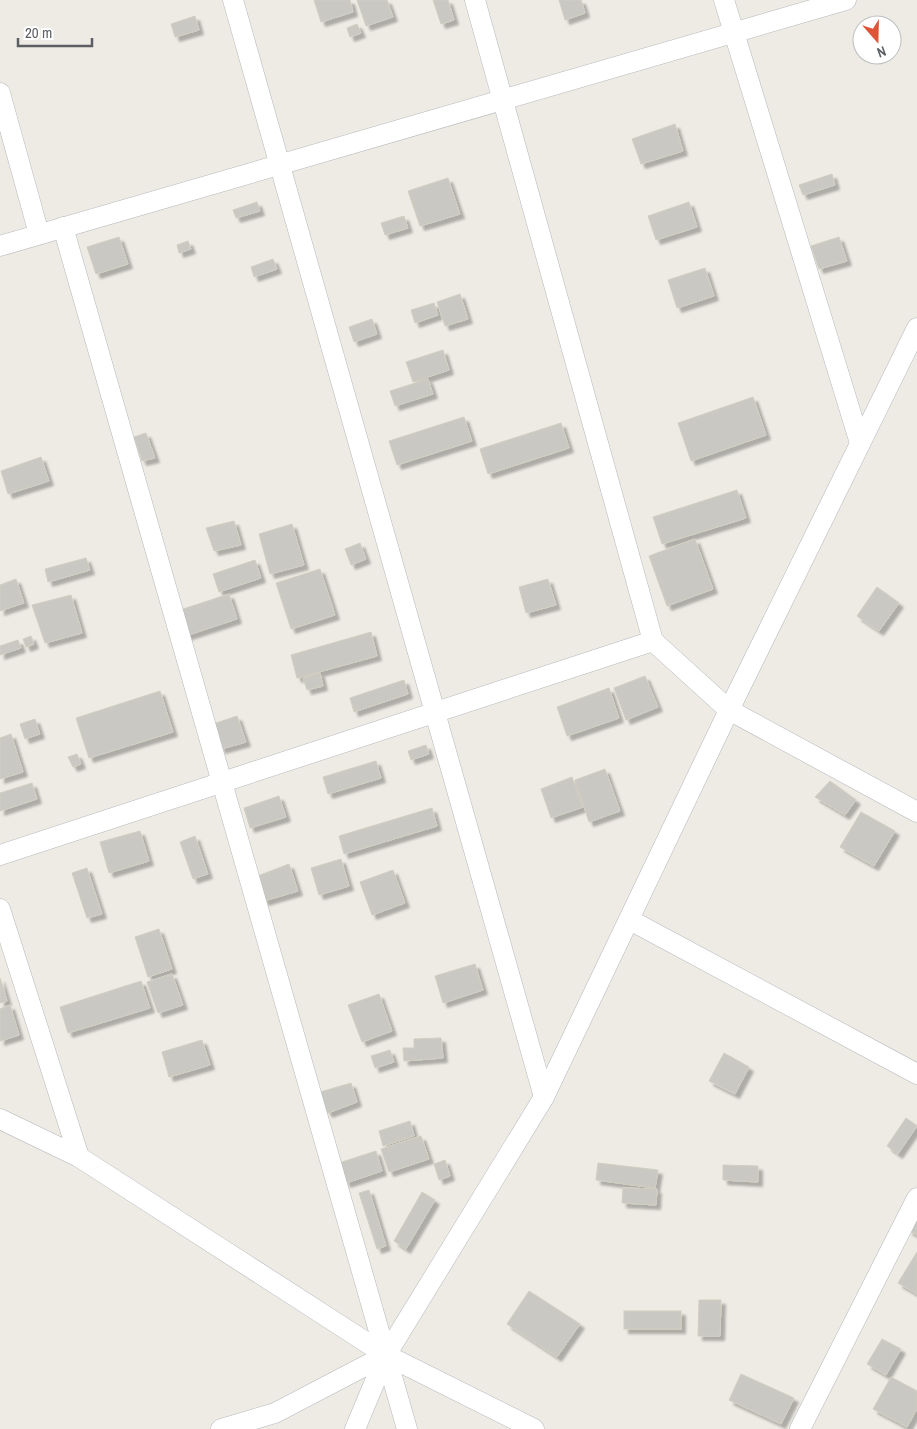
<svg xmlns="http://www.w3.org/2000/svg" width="917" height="1429" font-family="'Archivo Narrow',sans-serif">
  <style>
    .building { fill: #cac8c2; stroke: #d1cec1; filter: url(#shadow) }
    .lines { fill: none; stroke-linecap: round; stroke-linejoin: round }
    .minor-casing { stroke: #b5b8bc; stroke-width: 21 }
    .minor { stroke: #fff; stroke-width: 20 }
  </style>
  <defs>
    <filter id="shadow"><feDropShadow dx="4.5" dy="4.5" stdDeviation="1" flood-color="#0004"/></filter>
  </defs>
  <rect width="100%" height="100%" fill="#edebe3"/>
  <g class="building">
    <polygon points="314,0 350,0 353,12 321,22"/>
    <polygon points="357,0 387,0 393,17 366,26"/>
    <polygon points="433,0 448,0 454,20 441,24"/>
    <polygon points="559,0 581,0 585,13 565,20"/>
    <polygon points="195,16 199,30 175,37 171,24"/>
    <polygon points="357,24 361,33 350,37 347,28"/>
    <polygon points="675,124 683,151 641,164 632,139"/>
    <polygon points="832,174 835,185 803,195 799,185"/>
    <polygon points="448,178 460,214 420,226 408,191"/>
    <polygon points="257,202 260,211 236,218 233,210"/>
    <polygon points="689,202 697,227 656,240 648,216"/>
    <polygon points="404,216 408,228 385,235 381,223"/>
    <polygon points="119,237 128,264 96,274 87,247"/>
    <polygon points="839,237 847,261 819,269 811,246"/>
    <polygon points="188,241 191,249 179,253 177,245"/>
    <polygon points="273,259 277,269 254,277 251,267"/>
    <polygon points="705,268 714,296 677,308 668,280"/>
    <polygon points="460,294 468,319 445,326 437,302"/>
    <polygon points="434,303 438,315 415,323 411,310"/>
    <polygon points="372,319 377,334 354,342 349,327"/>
    <polygon points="443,350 449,370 413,382 406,362"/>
    <polygon points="428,379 433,394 395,406 390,391"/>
    <polygon points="753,397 766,435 691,461 678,423"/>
    <polygon points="464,417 472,441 397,465 389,441"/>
    <polygon points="561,423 569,448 488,474 480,449"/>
    <polygon points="146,433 155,458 142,461 134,437"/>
    <polygon points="41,457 49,481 8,494 1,471"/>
    <polygon points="737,490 746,518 662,544 653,517"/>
    <polygon points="234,521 241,545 214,551 206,528"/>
    <polygon points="292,524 304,565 270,574 259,534"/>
    <polygon points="695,539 713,589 667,606 649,556"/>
    <polygon points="360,543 366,559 351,565 345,549"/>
    <polygon points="86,558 90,570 48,582 45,569"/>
    <polygon points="255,560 261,578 219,592 213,574"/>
    <polygon points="320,569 335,615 291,629 276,583"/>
    <polygon points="16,579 24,603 0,611 0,585"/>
    <polygon points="548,579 556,605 526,613 519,587"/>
    <polygon points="877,587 899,603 879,631 857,616"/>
    <polygon points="229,594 237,619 185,636 177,611"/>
    <polygon points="71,595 82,633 45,643 32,605"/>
    <polygon points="371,632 377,656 297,678 291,655"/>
    <polygon points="31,636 34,644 26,647 23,639"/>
    <polygon points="18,640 21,648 0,655 0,646"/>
    <polygon points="320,673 323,686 307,690 303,678"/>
    <polygon points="645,676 658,707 626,720 614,688"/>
    <polygon points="404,680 408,694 354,712 350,698"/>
    <polygon points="609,688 619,718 567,736 557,707"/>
    <polygon points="160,691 173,732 89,758 76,718"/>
    <polygon points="237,716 246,742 221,749 213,724"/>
    <polygon points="35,719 40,734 25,739 20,724"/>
    <polygon points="11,734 23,772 0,779 0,738"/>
    <polygon points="426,745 429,754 411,760 408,751"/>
    <polygon points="77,754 81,764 73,767 68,757"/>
    <polygon points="376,761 381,778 328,794 323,777"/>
    <polygon points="605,769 620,811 589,822 575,780"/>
    <polygon points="572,777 583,807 551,818 541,789"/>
    <polygon points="830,781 856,800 845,815 815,797"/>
    <polygon points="32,783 37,799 0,811 0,793"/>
    <polygon points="279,796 286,817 250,828 244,808"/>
    <polygon points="432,808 437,826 344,854 339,836"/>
    <polygon points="861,812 895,831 874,866 840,847"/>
    <polygon points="140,831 149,861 109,873 100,842"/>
    <polygon points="195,836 208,874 193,879 180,842"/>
    <polygon points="341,859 349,886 319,895 311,868"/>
    <polygon points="289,864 298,891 264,901 255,877"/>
    <polygon points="87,868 102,914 87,918 72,873"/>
    <polygon points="393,870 405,903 372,915 360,882"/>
    <polygon points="159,929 172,969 148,977 135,937"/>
    <polygon points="475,964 483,990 443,1003 435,976"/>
    <polygon points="172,974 183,1005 158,1013 147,982"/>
    <polygon points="0,978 7,1001 0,1003"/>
    <polygon points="141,981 150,1008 68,1033 60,1007"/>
    <polygon points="379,994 392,1031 362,1042 348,1005"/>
    <polygon points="10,1005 19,1035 0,1041 0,1009"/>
    <polygon points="441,1038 443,1058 404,1061 403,1048 414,1048 414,1039"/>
    <polygon points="202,1040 210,1065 169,1077 162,1052"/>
    <polygon points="390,1050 394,1062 375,1068 371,1056"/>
    <polygon points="724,1053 749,1067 735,1094 709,1081"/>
    <polygon points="351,1083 357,1102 328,1113 317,1093"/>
    <polygon points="906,1118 917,1126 898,1154 887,1146"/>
    <polygon points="410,1121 414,1136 383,1146 379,1131"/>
    <polygon points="421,1136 429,1159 389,1172 381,1149"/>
    <polygon points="376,1151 382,1171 346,1183 339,1163"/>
    <polygon points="445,1160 450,1176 439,1180 434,1164"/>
    <polygon points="598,1163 658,1170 655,1188 596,1180"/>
    <polygon points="723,1165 758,1166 758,1182 723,1180"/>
    <polygon points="623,1188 657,1189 656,1205 622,1203"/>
    <polygon points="369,1190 386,1246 377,1249 359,1193"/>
    <polygon points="422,1192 435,1200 406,1249 394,1241"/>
    <polygon points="917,1214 917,1235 908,1230"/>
    <polygon points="917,1252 917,1294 898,1283"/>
    <polygon points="529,1291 580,1324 557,1357 507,1324"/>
    <polygon points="699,1300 721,1300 720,1336 698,1336"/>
    <rect x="624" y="1311" width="57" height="18"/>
    <polygon points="882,1339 901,1349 886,1375 867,1364"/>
    <polygon points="741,1374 794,1398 781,1424 729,1400"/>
    <polygon points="891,1377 917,1391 917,1409 907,1427 873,1409"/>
  </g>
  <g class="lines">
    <defs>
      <g id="minor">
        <polyline points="233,0 544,1097"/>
        <polyline points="475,0 653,641 729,710 917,812"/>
        <polyline points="724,0 860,443"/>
        <polyline points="0,93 39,234"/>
        <polyline points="63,227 407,1429"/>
        <polyline points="0,246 846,0"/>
        <polyline points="0,855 653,641"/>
        <polyline points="0,909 79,1157"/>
        <polyline points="630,920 917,1074"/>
        <polyline points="0,1119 79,1157 386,1355"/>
        <polyline points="221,1429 275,1413 386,1355 534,1429"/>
        <polyline points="355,1429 386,1355 544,1097 729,710 917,328"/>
        <polyline points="800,1429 917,1198"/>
      </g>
    </defs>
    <use href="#minor" class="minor-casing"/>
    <use href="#minor" class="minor"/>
  </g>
  <g transform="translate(877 40) rotate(160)"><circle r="24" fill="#ffffff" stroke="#bdbfc1"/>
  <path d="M0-4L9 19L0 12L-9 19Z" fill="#de5437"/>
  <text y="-8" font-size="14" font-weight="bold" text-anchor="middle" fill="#5b5e63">N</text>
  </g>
  <path d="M18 38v8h74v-8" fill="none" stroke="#5b5e63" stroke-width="2.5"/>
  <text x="25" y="38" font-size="15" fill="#5b5e63" stroke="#ffffff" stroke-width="4" paint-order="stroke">20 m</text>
</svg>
